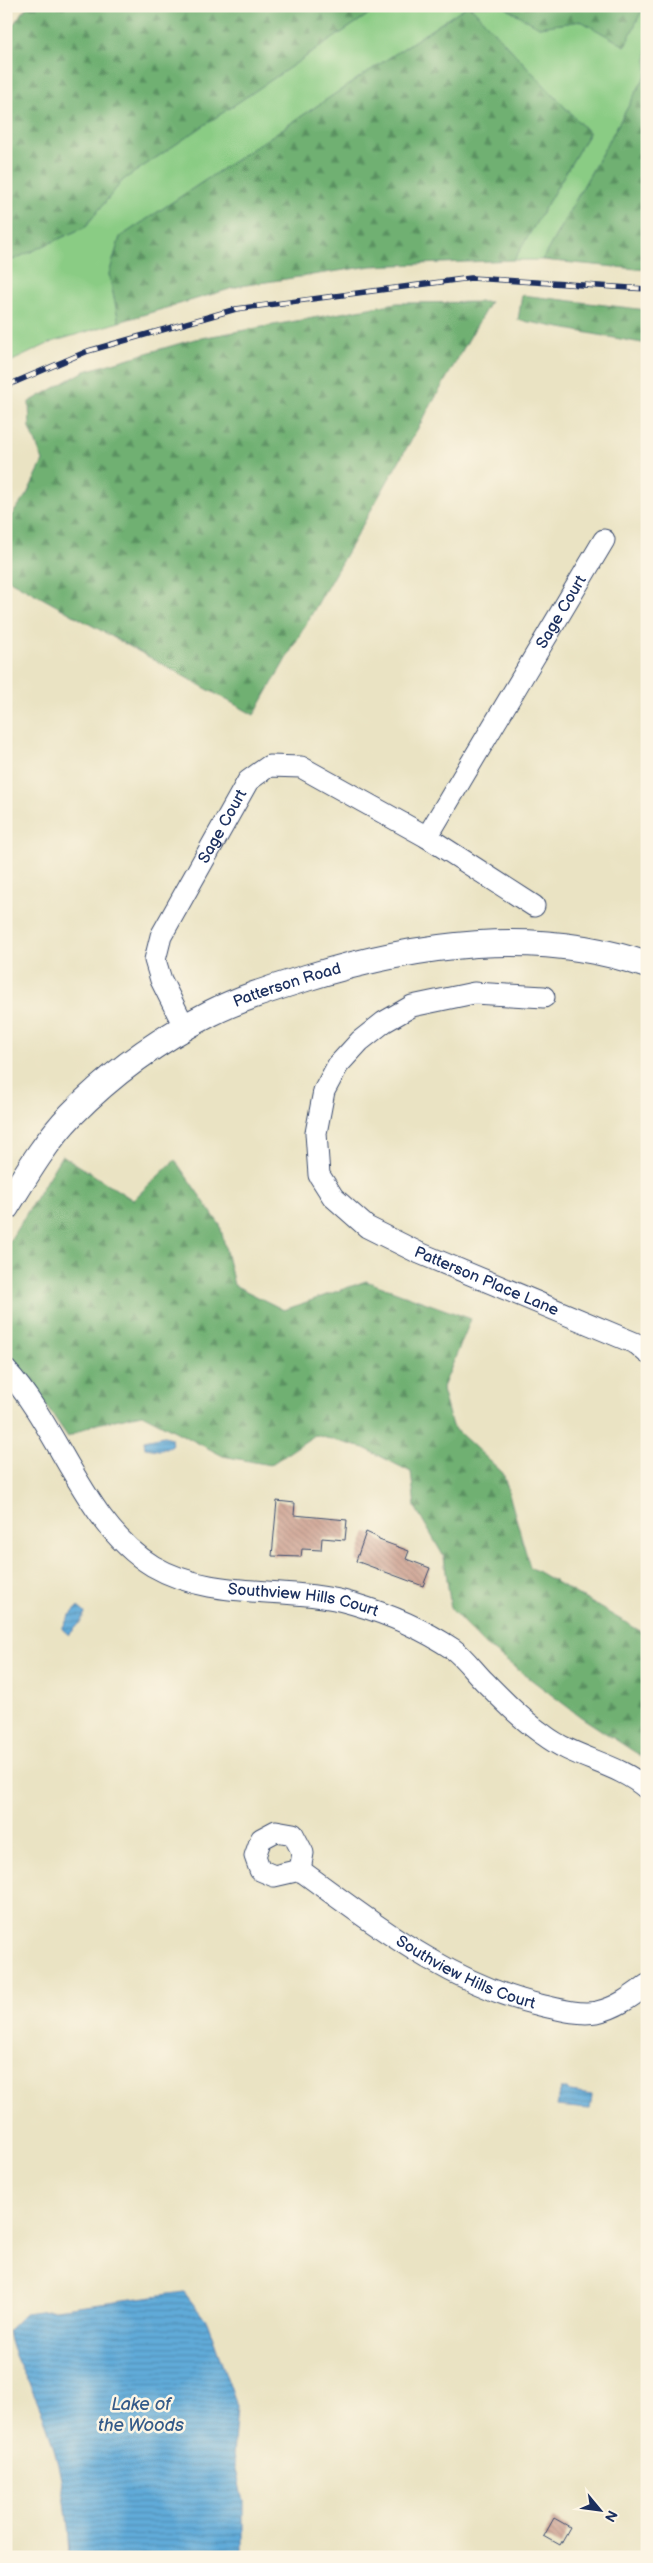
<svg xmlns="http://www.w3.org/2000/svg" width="653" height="2563" font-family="'Balsamiq Sans',sans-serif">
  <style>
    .grass { fill: #8acc84; stroke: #527e71 }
    .forest { fill: url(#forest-firs); stroke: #457068 }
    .water { fill: url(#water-rules); stroke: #3e6d9c }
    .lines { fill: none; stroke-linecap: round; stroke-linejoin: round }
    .stream { stroke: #61abd9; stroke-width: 5.5 }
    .building { fill: url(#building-back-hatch) }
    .minor-casing { stroke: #3a4a6d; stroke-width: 23 }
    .tertiary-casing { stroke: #3a4a6d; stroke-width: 28 }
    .minor { stroke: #fff; stroke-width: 21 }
    .tertiary { stroke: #fff; stroke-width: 26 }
    .rail-casing { stroke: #1b2f5e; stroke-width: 5.5 }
    .rail { stroke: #fcf5e5; stroke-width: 4; stroke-dasharray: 11; stroke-linecap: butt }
    .labels { text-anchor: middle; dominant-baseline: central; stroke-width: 5; stroke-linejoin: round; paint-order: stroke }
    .street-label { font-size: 16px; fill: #1b2f5e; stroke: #fcf5e5 }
    .water-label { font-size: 18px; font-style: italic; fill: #345a89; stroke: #fcf5e5 }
  </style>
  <defs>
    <pattern id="forest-firs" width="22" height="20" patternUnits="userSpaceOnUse" patternTransform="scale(1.25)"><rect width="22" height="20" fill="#6fb072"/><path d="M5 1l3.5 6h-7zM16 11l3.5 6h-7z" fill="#5a9061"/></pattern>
    <pattern id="water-rules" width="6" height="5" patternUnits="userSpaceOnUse" patternTransform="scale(1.25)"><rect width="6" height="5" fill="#61abd9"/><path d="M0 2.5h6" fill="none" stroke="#4f8cb3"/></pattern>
    <pattern id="building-back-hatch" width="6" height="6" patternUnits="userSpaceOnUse" patternTransform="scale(1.25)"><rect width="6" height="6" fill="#ca9b8b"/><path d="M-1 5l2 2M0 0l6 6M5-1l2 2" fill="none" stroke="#a37f75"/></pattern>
  </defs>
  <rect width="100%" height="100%" fill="#fcf5e5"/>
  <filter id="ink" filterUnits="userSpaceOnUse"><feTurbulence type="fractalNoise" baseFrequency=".02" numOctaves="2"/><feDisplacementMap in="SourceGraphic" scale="10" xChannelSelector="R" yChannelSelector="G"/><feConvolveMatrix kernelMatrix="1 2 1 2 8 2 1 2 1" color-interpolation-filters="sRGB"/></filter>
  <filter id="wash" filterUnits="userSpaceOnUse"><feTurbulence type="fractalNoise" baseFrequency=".0096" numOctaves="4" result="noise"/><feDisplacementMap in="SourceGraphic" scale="20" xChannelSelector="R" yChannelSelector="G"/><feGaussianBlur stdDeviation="1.12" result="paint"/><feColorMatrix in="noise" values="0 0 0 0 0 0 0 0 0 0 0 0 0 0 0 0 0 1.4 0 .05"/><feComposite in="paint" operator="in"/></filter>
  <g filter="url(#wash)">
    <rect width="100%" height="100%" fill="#eae3c3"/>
    <g class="grass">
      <polygon points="381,6 467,6 120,237 109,274 119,322 52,342 6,364 6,263 85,227 123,180"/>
      <polygon points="470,6 503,6 539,27 581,21 625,46 644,6 647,6 647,73 542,260 514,260 589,133"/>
    </g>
    <g class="forest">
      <polygon points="28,6 381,6 123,180 85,227 6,263 6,33"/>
      <polygon points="467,6 470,6 589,133 514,260 371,266 240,286 119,322 109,274 120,237"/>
      <polygon points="503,6 644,6 625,46 581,21 539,27"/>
      <polygon points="647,73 647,270 542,260"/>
      <polygon points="522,295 647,310 647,344 518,320"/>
      <polygon points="490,302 254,715 6,578 6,523 27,494 43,461 30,428 29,402 85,371 195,339 397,303"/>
      <polygon points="62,1155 133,1200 175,1160 220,1225 234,1285 284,1310 366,1281 471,1319 442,1390 452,1426 503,1473 530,1567 647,1635 647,1760 581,1717 484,1644 451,1609 444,1557 415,1507 411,1472 364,1448 315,1435 270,1465 223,1456 142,1414 92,1425 68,1437 22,1370 6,1357 6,1247"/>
    </g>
    <g class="water">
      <polygon points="164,1436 171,1438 172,1446 159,1450 145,1448 144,1440"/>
      <polygon points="78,1607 85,1613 79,1624 69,1635 62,1629 69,1616"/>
      <polygon points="561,2088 567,2088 570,2092 592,2095 590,2109 557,2106"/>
      <path d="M184,2292L207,2322L237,2406L233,2455L243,2502V2557H70C68,2503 58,2450 37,2400C27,2377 11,2356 8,2330L25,2313Z"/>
    </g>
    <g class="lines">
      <polyline class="stream" points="6,8 7,6"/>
    </g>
    <g id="blocks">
      <g class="building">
        <polygon points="277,1501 295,1503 294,1515 347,1520 345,1540 322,1538 321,1550 302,1549 301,1557 272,1556"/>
        <polygon points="366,1532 377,1537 379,1540 409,1551 406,1559 430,1568 423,1586 356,1561"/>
        <polygon points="554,2518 570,2527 560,2545 544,2536"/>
      </g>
    </g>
  </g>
  <g filter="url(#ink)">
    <use href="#blocks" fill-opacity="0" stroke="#3a4a6d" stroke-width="1"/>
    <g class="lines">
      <defs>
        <g id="minor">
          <path id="s1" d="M427,837L604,540"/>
          <path id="s2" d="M544,997L474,993L412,1006L384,1022L360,1041L338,1065L324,1091L316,1133L319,1175L333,1197L367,1227L417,1252L637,1344L647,1353"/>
          <path id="s3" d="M185,1028L161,980L155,960L161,936L248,781L269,766L301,767L427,837L534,906"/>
          <path id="s4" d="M6,1370C60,1429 85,1525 153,1566C215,1602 288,1584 354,1604C388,1614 423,1629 453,1649C464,1657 474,1671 484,1681C503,1700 522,1720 544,1735C575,1759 618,1763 647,1789"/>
          <polygon points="276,1831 293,1834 303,1853 300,1870 274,1876 260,1870 255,1856 261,1839"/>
          <path id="s5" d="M300,1870C376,1925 451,1985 544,2006C561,2010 580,2015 597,2012C616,2008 631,1997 647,1985"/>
        </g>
        <g id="tertiary">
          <path id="s6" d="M6,1207C26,1175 45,1142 71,1115C111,1074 160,1039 211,1013C241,998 274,988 306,978C416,944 536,926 647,965"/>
        </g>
      </defs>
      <use href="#minor" class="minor-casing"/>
      <use href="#tertiary" class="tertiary-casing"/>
      <use href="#minor" class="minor"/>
      <use href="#tertiary" class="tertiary"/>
      <defs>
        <polyline id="rail" points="6,386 88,351 236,309 471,278 647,289"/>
      </defs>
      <use href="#rail" class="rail-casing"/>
      <use href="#rail" class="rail"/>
    </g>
  </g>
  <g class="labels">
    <g class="street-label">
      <text stroke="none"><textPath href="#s1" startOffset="262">Sage Court</textPath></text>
      <text stroke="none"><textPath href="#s3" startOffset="225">Sage Court</textPath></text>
      <text stroke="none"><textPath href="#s6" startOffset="368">Patterson Road</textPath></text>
      <text stroke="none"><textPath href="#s2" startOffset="546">Patterson Place Lane</textPath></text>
      <text stroke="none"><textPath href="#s4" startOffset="402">Southview Hills Court</textPath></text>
      <text stroke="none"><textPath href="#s5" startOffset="196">Southview Hills Court</textPath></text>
    </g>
    <g class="water-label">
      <text x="141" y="2404">Lake of<tspan x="141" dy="21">the Woods</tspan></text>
    </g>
  </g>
  <rect width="653" height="2563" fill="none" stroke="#fcf5e5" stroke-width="25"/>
  <g transform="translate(600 2510) rotate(119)" stroke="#fcf5e5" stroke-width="4" paint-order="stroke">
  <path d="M0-4L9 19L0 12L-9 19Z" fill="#1b2f5e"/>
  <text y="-8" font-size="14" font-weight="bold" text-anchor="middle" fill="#1b2f5e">N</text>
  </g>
</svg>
